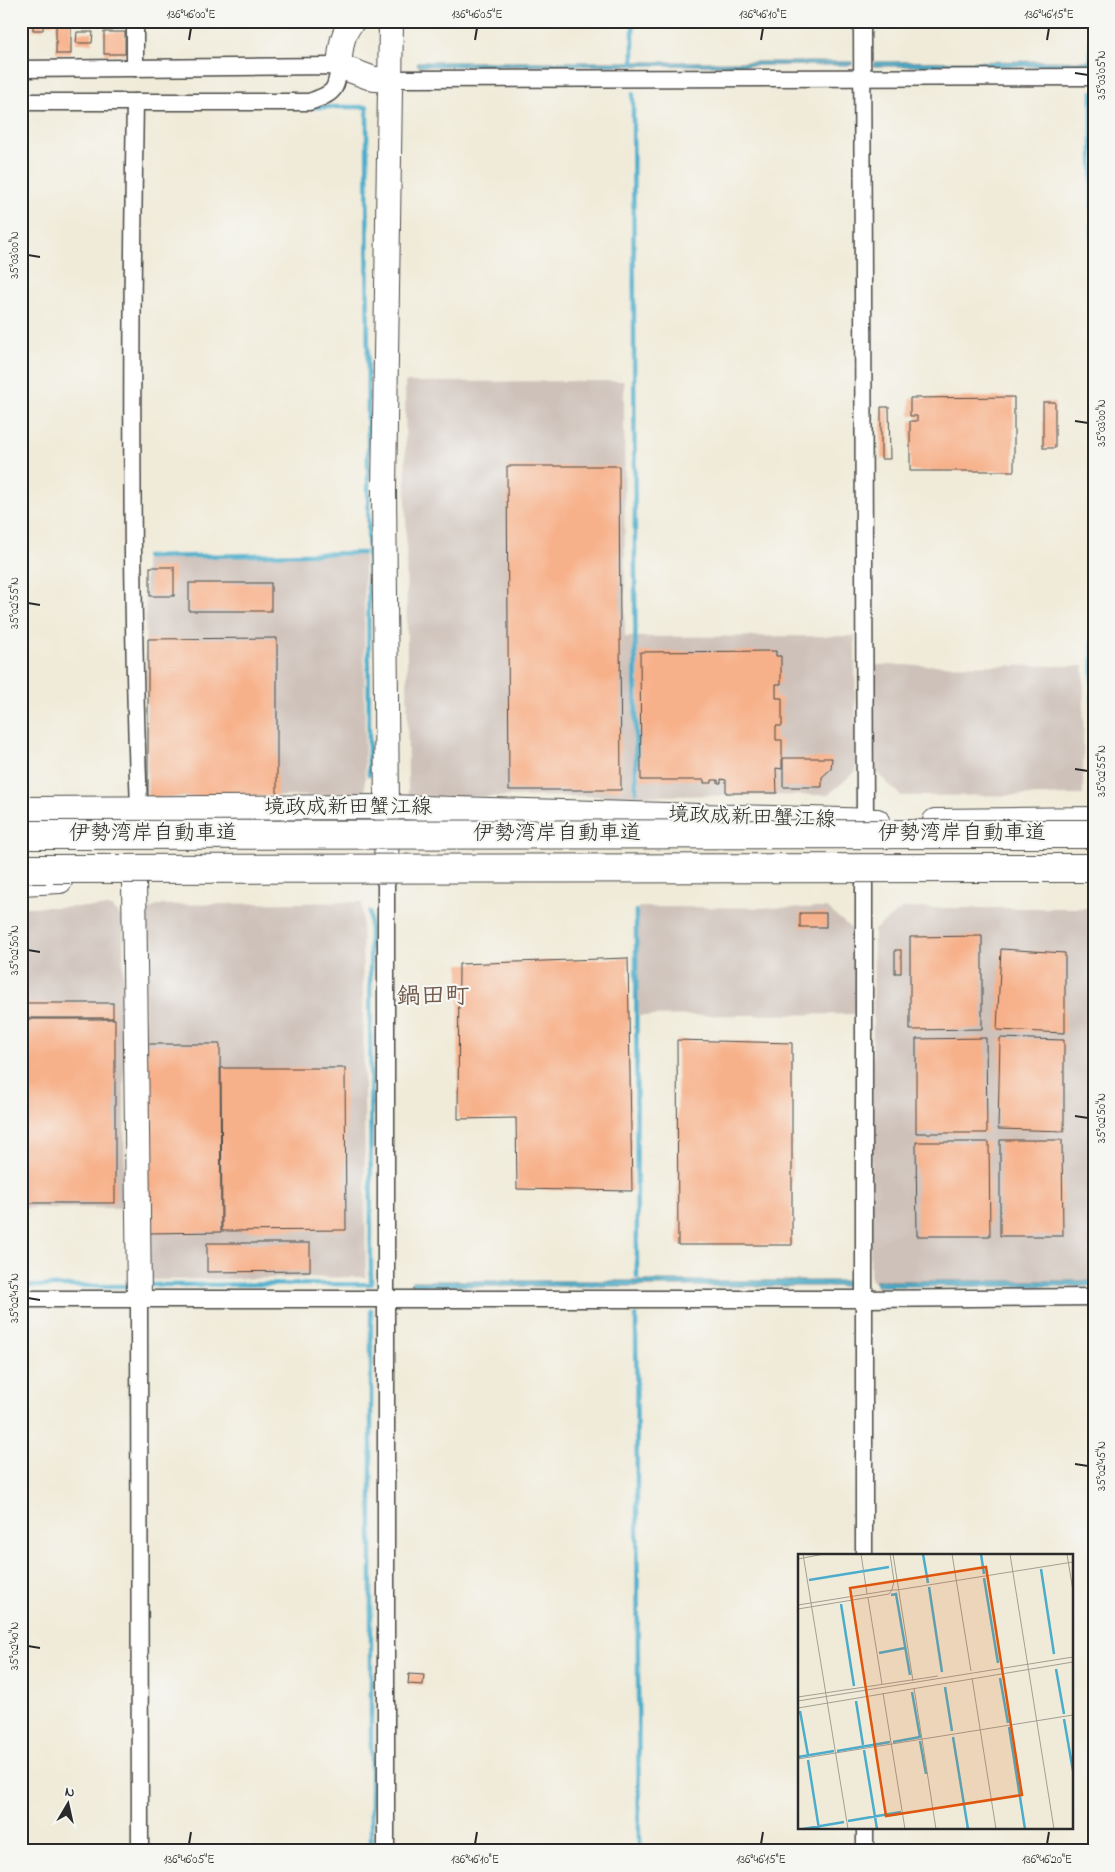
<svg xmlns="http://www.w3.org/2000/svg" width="1115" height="1872" font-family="'Indie Flower','Klee One',sans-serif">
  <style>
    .industrial { fill: #cec1b9 }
    .water { fill: #4badcb; stroke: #3b6c7b }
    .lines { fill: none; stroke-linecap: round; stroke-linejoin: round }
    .stream { stroke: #4badcb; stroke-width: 4.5 }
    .building { fill: #f7b18a }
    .street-casing { stroke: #494845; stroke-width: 19 }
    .secondary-casing { stroke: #494845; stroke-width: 26 }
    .street { stroke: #fff; stroke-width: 16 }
    .secondary { stroke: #fff; stroke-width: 24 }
    .highway-bridge-casing { stroke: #494845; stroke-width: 30; stroke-linecap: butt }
    .highway-bridge { stroke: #fff; stroke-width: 28 }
    .ticks { fill: none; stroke: #2b2b2b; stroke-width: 2 }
    .labels { text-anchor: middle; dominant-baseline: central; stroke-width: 4.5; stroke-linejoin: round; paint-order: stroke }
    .street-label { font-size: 21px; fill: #2b2b2b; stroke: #f6f6f2 }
    .quarter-label { font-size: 24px; font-weight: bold; fill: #725a4c; stroke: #f6f6f2 }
    .inset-river { fill: none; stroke: #4badcb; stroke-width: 2.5 }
    .inset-road { fill: none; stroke: #a19e93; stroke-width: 1 }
    .view { fill: #df570e; fill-opacity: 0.15; stroke: #df570e; stroke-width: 2.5 }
    .inset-edge { fill: none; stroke: #2b2b2b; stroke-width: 2.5 }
    .neatline { fill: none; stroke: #2b2b2b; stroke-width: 2 }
    .ticks-label { font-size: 12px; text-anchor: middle; fill: #2b2b2b }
  </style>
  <rect width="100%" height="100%" fill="#f6f6f2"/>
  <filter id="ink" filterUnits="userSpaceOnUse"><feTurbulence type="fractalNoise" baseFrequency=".02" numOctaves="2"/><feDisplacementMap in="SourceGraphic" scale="10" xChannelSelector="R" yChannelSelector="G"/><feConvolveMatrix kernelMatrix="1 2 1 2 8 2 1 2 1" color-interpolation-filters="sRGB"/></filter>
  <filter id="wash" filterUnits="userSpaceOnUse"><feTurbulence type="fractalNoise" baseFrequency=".0096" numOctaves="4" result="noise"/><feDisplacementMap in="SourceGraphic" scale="20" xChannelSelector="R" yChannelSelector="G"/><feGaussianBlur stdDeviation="1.12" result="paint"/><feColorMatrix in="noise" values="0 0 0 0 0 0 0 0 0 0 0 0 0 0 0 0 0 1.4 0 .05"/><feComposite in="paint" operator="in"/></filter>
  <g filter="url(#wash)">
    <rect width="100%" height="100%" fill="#f0ebd9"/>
    <g class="industrial">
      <polygon points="624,381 625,637 855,636 856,771 828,795 408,797 405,382"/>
      <polygon points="364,555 365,795 147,798 145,559"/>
      <polygon points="872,665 1084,666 1083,795 901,796 877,773 873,773"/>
      <polygon points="362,902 366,1277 144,1280 145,913 157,905"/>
      <polygon points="21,907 112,907 123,918 125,1208 21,1208"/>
      <polygon points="638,907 827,908 854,931 859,931 860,1014 638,1016"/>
      <polygon points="903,908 1090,908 1092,1281 872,1281 870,1275 874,930"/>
    </g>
    <g class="water">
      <polygon points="1094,61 1094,66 873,66 874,62"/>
      <polygon points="417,62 852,62 852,65 418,66"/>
      <polygon points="412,1281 855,1281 855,1286 410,1286"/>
      <polygon points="875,1281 1094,1281 1094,1286 876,1286"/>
    </g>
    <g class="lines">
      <g class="stream">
        <polyline points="633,21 633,64"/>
        <polyline points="1091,59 1091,21"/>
        <polyline points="1092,92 1093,787"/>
        <polyline points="633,94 636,792"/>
        <polyline points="314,107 367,107 369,775"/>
        <polyline points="146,557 363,553"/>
        <polyline points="636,911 637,1277"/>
        <polyline points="1092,911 1094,1089"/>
        <polyline points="149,1285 371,1284 370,912"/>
        <polyline points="21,1286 128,1286"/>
        <polyline points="371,1310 371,1851"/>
        <polyline points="636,1316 639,1851"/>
      </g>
    </g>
    <g id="blocks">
      <g class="building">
        <polygon points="21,21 54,21 54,24 43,24 43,30 33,30 33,24 21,23"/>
        <rect x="56" y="21" width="15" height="33"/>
        <polygon points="77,32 93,32 92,43 76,43"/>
        <rect x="104" y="32" width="21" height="22"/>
        <polygon points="1014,397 1014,471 910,471 910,421 917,421 917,416 910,416 910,398"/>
        <rect x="1043" y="402" width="12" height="46"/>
        <polygon points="881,407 889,407 890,459 881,459"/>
        <polygon points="507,466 619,466 621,790 509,790"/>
        <rect x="150" y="567" width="24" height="29"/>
        <rect x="189" y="583" width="82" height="28"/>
        <polygon points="277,638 277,796 148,797 148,639"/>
        <polygon points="776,651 776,656 781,656 781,684 776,684 776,698 782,698 782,726 776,726 776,740 782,740 782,769 776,768 777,793 726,793 726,780 721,779 721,783 718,783 718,780 712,780 712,783 704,783 704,780 641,780 640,652"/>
        <polygon points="783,758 832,758 831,769 822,777 822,787 783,787"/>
        <rect x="800" y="913" width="26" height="14"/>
        <polygon points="982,936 982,1029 910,1030 910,937"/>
        <polygon points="1001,949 1065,953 1065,1033 997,1030"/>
        <rect x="895" y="950" width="6" height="23"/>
        <polygon points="628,958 632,1191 517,1189 516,1118 458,1119 459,964"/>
        <rect x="21" y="1003" width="92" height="15"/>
        <rect x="21" y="1019" width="94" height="184"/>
        <polygon points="986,1038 987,1133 916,1133 916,1039"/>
        <polygon points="1000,1038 1064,1040 1064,1131 998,1129"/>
        <polygon points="677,1040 792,1043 792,1245 678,1245"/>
        <polygon points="147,1044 220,1044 221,1232 148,1233"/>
        <polygon points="221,1068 345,1068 346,1230 222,1231"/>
        <polygon points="1000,1140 1062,1140 1063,1236 1000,1236"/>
        <polygon points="916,1142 989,1142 990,1236 917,1236"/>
        <polygon points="207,1243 310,1243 310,1271 207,1272"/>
        <polygon points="409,1674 424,1675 423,1685 408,1684"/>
      </g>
    </g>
  </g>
  <g filter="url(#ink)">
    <use href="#blocks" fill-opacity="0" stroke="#494845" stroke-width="1"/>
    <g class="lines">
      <defs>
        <g id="street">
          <polyline points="135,21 135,68"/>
          <polyline points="862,21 865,821"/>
          <path d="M21,69L339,66C336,92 334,93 309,102H21"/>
          <polyline points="391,79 1094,77"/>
          <path d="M135,102C131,338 130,573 139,808"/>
          <polyline points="139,1298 140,1851"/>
          <polyline points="21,1299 863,1299 1094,1297"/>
          <polyline points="864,1556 864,874"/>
          <polyline points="865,1828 865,1851"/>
          <polyline points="386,1851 386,876"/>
        </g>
        <g id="secondary">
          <path d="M353,21C341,34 341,49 339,66L374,79H391"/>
          <polyline points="21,809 387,807 877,821"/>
          <polyline points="935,821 1094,819"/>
          <polyline points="386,876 387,807 384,490 391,21"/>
          <polyline points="134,878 139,1298"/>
          <polyline points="21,883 60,881"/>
        </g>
      </defs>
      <use href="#street" class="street-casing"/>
      <use href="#secondary" class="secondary-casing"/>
      <use href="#street" class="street"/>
      <use href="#secondary" class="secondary"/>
      <defs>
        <g id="highway-bridge">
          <polyline points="21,835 1094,834"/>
          <polyline points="21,869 1094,868"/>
        </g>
      </defs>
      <use href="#highway-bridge" class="highway-bridge-casing"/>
      <use href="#highway-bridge" class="highway-bridge"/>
    </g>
  </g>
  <path class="ticks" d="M189,40L191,28M475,40L477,28M761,40L763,28M1047,40L1049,28M1075,73L1088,75M28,255L40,257M1075,421L1088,423M28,603L40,605M1075,769L1088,771M28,950L40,952M1075,1116L1088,1118M28,1298L40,1300M1075,1464L1088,1466M28,1646L40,1648M189,1844L191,1832M475,1844L477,1832M761,1844L763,1832M1047,1844L1049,1832"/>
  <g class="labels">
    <g class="street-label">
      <text x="348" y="808">境政成新田蟹江線</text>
      <text transform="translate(752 818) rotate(2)">境政成新田蟹江線</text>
      <text x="153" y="834">伊勢湾岸自動車道</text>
      <text x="557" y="834">伊勢湾岸自動車道</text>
      <text x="962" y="834">伊勢湾岸自動車道</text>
    </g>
    <g class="quarter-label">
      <text x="433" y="997">鍋田町</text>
    </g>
  </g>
  <g transform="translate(798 1554)">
    <rect width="275" height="275" fill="#f0ebd9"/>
    <path class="inset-river" d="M125,0L130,29M183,0L186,20M243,15L256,100M186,24L200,109M11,26L91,13M131,33L144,118M93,41L98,40L112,121M43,50L56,132M81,99L107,94M258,115L266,160M202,124L210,169M147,133L154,177M58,147L65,191M2,157L10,201M266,165L275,217M211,173L227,275M155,183L170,275M122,187L128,220M95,188L122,183L114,138M66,196L79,275M39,197L92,188M0,203L36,197M10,206L21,275M50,267L103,258M5,275L46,268"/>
    <path class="inset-road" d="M5,0L50,275M63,0L69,40M92,0L96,27L94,36H99L275,8M95,0L115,127M154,0L173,117M212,0L256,275M269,0L275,37M0,5L26,0M70,44L84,130M0,51L94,36M0,55L91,40L94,36M174,124L198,275M116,134L138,275M85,139L107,275M0,143L140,122M0,147L275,103M0,154L275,108M0,205L275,161"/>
    <path class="view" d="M188,13L224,241L88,262L52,34Z"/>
    <rect width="275" height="275" class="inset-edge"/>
  </g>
  <rect width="1115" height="1872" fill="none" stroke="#f6f6f2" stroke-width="55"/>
  <g transform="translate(68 1804) rotate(9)" stroke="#f6f6f2" stroke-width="4" paint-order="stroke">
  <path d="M0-4L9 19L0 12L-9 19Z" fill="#2b2b2b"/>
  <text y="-8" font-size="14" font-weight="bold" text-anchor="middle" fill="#2b2b2b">N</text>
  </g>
  <rect x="28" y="28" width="1060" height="1816" class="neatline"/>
  <g class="ticks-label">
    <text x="191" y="18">136°46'00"E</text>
    <text x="477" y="18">136°46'05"E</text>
    <text x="763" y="18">136°46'10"E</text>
    <text x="1049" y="18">136°46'15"E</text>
    <text transform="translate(1101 75) rotate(-90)" y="4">35°03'05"N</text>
    <text transform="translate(14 255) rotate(-90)" y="4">35°03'00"N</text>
    <text transform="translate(1101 423) rotate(-90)" y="4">35°03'00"N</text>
    <text transform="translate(14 603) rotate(-90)" y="4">35°02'55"N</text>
    <text transform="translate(1101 771) rotate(-90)" y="4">35°02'55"N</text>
    <text transform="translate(14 950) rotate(-90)" y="4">35°02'50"N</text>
    <text transform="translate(1101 1118) rotate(-90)" y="4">35°02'50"N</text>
    <text transform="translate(14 1298) rotate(-90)" y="4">35°02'45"N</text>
    <text transform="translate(1101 1466) rotate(-90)" y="4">35°02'45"N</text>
    <text transform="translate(14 1646) rotate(-90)" y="4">35°02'40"N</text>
    <text x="189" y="1863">136°46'05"E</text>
    <text x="475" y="1863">136°46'10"E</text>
    <text x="761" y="1863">136°46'15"E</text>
    <text x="1047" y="1863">136°46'20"E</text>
  </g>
</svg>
